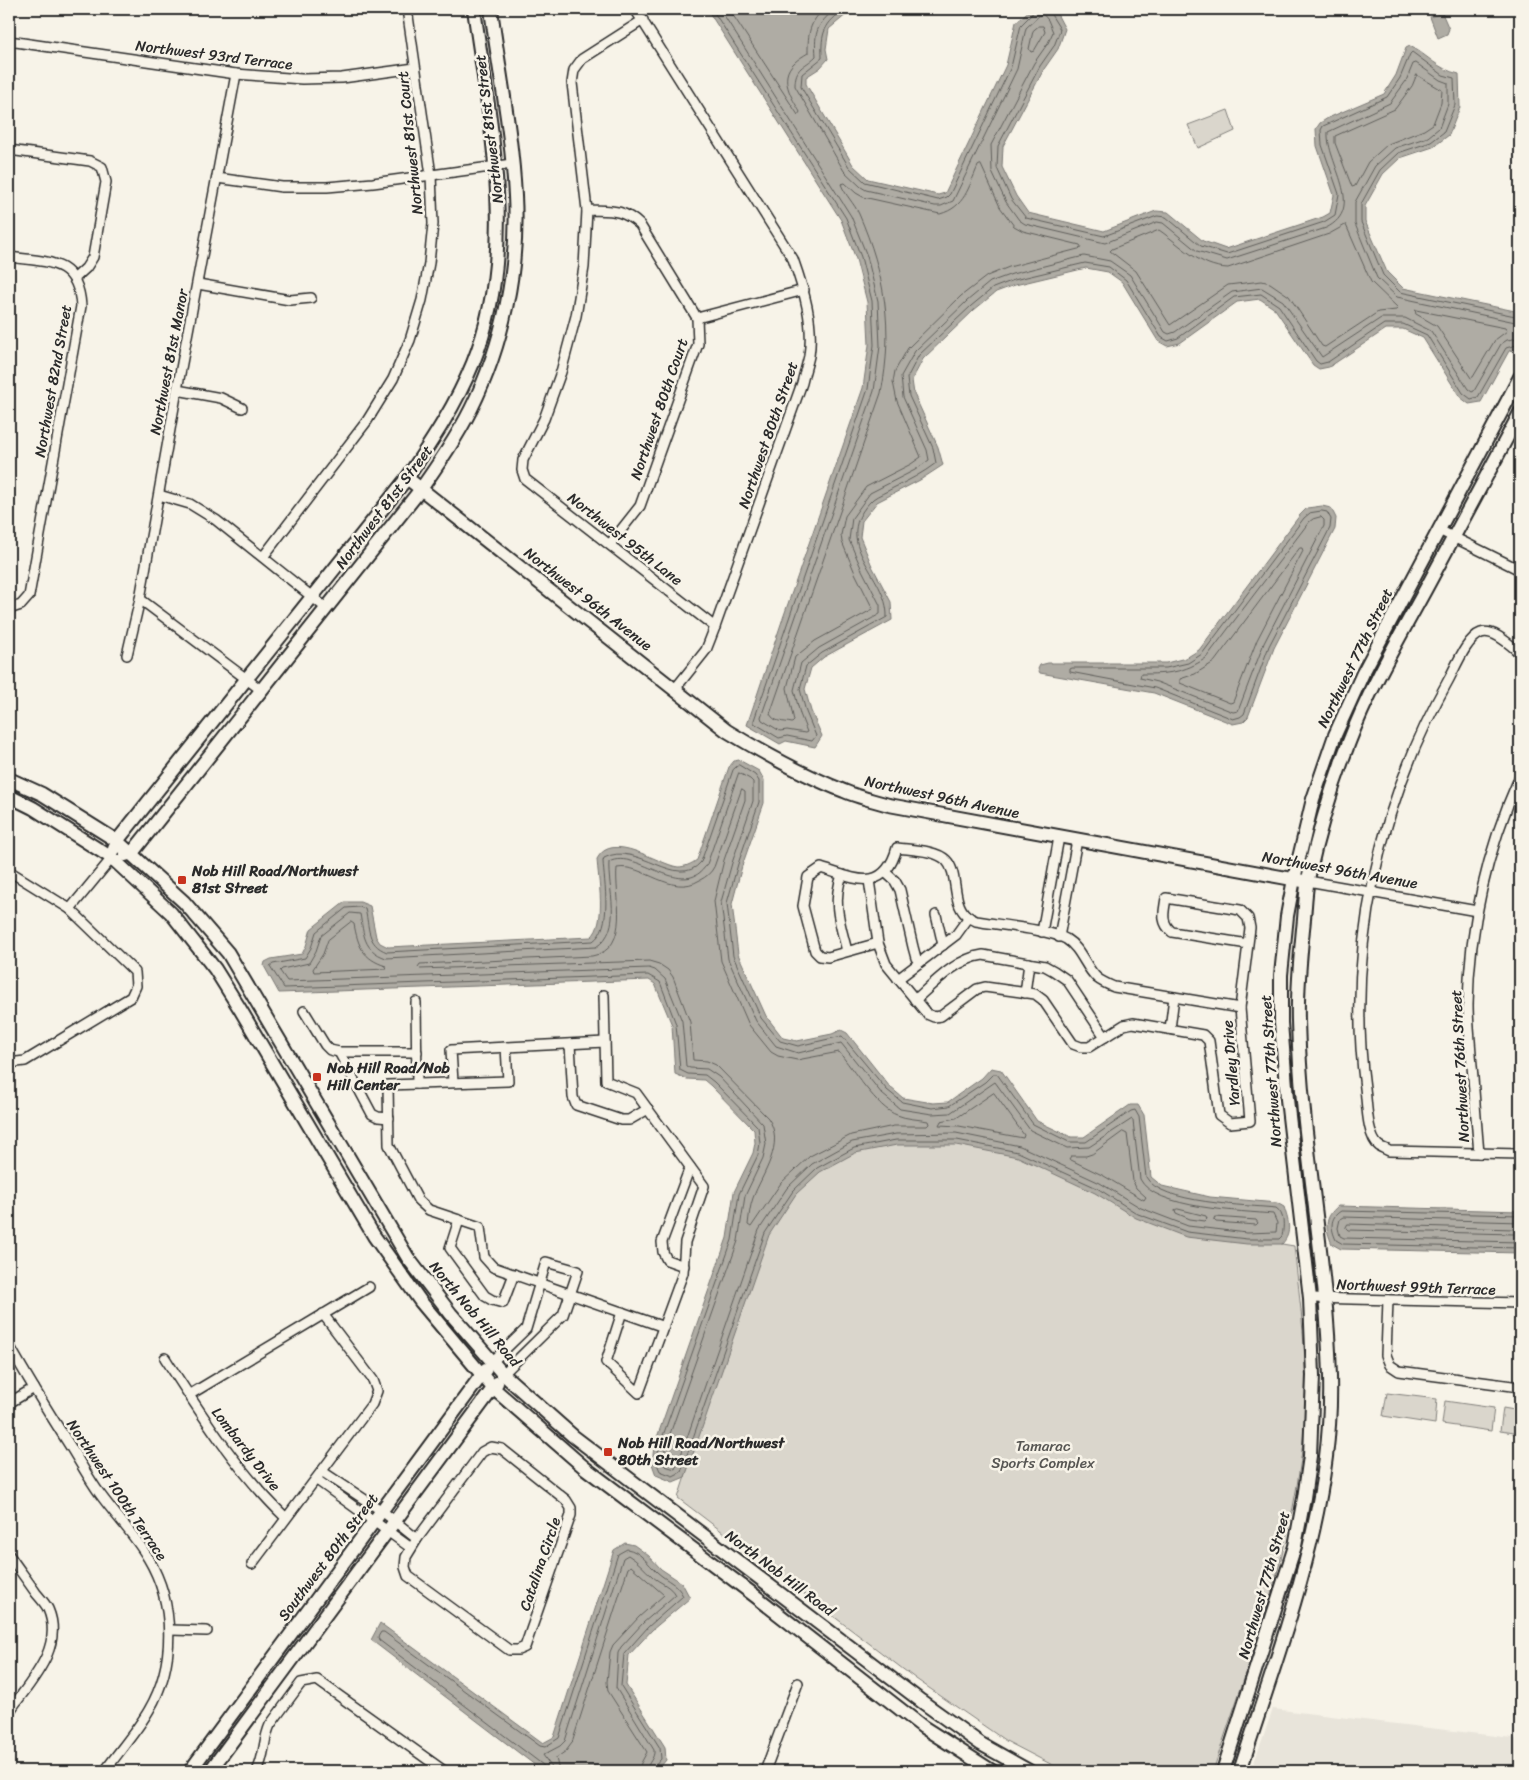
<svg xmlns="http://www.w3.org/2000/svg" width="1529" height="1780" font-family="Sriracha,sans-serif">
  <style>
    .built { fill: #e8e4da }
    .green { fill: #dad6cc; stroke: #82807c }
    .water { fill: #afaca4; stroke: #7a7874 }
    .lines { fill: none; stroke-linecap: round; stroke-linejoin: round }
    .shore { stroke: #605f5b; stroke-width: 1 }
    .street-casing { stroke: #2b2b2b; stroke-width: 12 }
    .secondary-casing { stroke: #2b2b2b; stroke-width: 16 }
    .street { stroke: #f7f3e8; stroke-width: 9 }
    .secondary { stroke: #f7f3e8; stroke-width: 12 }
    .poi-dot { fill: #c8321e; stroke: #f7f3e8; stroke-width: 2 }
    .labels { text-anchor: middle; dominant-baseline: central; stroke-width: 5; stroke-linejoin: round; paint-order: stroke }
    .street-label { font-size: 15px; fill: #2b2b2b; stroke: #f7f3e8 }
    .poi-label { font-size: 15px; font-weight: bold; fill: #2b2b2b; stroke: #f7f3e8; text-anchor: start }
    .park-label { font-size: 15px; fill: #575653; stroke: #f7f3e8 }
  </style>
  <rect width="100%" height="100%" fill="#f7f3e8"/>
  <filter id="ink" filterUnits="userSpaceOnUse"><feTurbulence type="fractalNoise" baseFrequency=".02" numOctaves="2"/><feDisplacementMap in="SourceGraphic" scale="10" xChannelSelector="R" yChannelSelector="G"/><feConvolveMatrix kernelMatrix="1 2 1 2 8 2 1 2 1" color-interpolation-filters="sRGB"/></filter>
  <g filter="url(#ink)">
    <polygon class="built" points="1273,1709 1520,1739 1520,1771 1251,1771"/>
    <g class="green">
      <polygon points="1228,110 1235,131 1198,148 1188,125"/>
      <path d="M890,1139L972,1141L1282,1244L1294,1246C1300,1302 1308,1359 1305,1416C1298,1539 1251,1655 1213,1771H1064L1006,1741L916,1679L678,1498L744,1294L767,1232L795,1189L826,1161Z"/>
      <polygon points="1387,1393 1437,1399 1435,1424 1383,1416"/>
      <polygon points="1445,1401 1494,1408 1491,1431 1442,1424"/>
      <polygon points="1503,1408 1520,1411 1520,1434 1500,1431"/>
    </g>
    <g class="water">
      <path d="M707,9H853L829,29L826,49L828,59L820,68L806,77V84L853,165L868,179L938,195L945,193L1006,65L1016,22L1031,9H1050L1056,12L1065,29L1058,49L1044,69L1003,146L1002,167L1016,196L1028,213L1104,231L1156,211L1168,212L1203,241L1226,249L1323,217L1330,213L1334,195L1317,146L1316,129L1320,123L1328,118L1384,94L1396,75L1406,48L1410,46C1429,56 1437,69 1459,74L1460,107L1449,135L1433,147L1400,158L1383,174L1365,206V221L1387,272L1403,288L1520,312V347L1518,349L1509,351L1481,402L1469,404L1460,397L1423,338L1403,329H1386L1329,367L1319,369L1313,365L1275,309L1260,299L1237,302L1180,343L1167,346L1158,341L1122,282L1108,272L1086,268L1015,285L996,292L974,310L923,359L912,380L914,394L938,447L943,465L920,480L877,502L862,521L860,537L872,566L891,602L892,620L824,657L811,668L805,689L811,711L822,736L815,747L786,741L780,744L747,725L782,621L863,388L869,345L867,302L856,259L841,220Z"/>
      <polygon points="1442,13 1449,29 1447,34 1438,38 1430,17"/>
      <polygon points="1322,506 1331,508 1336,518 1335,529 1274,648 1248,717 1243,722 1233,724 1154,693 1040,673 1038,669 1040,665 1048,663 1166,663 1186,658 1199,650 1300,515 1307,508"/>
      <path d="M739,760L759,771L764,780V803L742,866L732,904L738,954L766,1016L783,1038L797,1041L832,1034L841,1030L847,1033L890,1087L903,1098L933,1103L948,1102L982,1078L991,1068L1001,1070L1037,1121L1071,1137H1084L1130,1105H1138L1144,1115L1151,1177L1162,1186L1210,1197L1277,1203L1284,1207C1288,1220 1293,1232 1282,1244H1247L1186,1237L1136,1218L1095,1193L1018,1157L956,1145H897L855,1153L820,1172L796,1194L769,1235L685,1477L673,1482L656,1475L652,1464L654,1446L727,1238L734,1192L753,1153L755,1143L754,1130L711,1086L704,1080L687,1079L675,1074L672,1025L655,984L649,980L279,993L264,966L265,962L271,959L302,954L306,946L311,929L345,902H360L370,906L376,937L380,943L388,947L591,937C607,924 598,878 597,859C612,830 657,864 678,867C685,867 691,864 697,860L729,767L734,761Z"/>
      <path d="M1338,1206L1520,1211V1253L1341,1249L1332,1244C1325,1228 1324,1218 1338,1206Z"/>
      <polygon points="625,1543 634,1545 649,1556 661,1569 682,1583 690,1598 652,1630 629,1655 626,1685 665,1747 666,1760 657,1771 540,1771 540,1769 371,1640 380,1623 543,1743 554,1737 614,1550"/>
    </g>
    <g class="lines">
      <g class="shore">
        <path d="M712,9L846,218L861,257L872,301L874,345L868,389L754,720V723L779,738L787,736L812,741L816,736L806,712L800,689L806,666L822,653L887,617C888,574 827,543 873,499C878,495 887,492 893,488C908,481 923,473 936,463L933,448L909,396L907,378L919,355L971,306L993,288L1014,280L1085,263L1109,267L1126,280L1161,337L1168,341L1178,338L1234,297L1261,294L1279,306L1316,361L1320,364L1328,362L1384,324H1403L1427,335L1463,393L1471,399L1478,397L1506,348L1520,344"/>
        <polyline points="720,9 851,216 867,256 878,301 880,346 874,391 761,717 762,720 780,731 787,730 805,733 807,732 800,714 794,690 801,663 819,648 880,614 880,605 862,570 849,540 852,518 870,493 915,470 929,460 927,450 903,397 901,376 915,351 967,301 990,282 1012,274 1084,256 1110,261 1130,275 1165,332 1169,334 1175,332 1232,292 1262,288 1283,301 1322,357 1381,318 1405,318 1431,331 1468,389 1472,392 1474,391 1501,344 1507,340 1520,338"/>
        <path d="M729,9L798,115L800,112C792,98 778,78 794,63C798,59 803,56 808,53C808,33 809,23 824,9"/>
        <path d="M835,9C817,25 814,31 816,56C804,68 795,66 795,86L844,171L861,187L866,190L935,206H941L953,201L1017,69L1026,28L1042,13L1048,20L1053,32L1048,43L1034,63L991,145L992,172L1006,202L1019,220L1025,224L1105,243L1157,222L1163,223L1197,251L1227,260L1326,228C1367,208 1326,163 1328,132L1390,103L1406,81L1413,64L1416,63L1440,80L1448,83V104L1439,128L1428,137L1395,148L1375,166L1355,202V224L1377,278L1397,297L1520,323"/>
        <path d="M845,9C824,24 821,32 822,58L802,74L801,87L849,167L865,182L938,200L947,197L950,194L1011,67L1021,25L1032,14L1033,9"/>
        <polyline points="1049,9 1050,13 1060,29 1059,33 1054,46 1040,66 998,146 997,168 1011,199 1026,218 1104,236 1157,216 1166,217 1201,246 1227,254 1324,222 1335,215 1339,194 1322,145 1321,130 1323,126 1330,123 1387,97 1400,78 1410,54 1412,52 1443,75 1454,78 1455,105 1444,132 1431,142 1398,153 1380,170 1361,204 1361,222 1383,275 1400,292 1520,317"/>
        <polygon points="1039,26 1043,26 1045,32 1034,51 1031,52 1029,49 1033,31"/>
        <polygon points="1417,75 1442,90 1441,103 1433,124 1424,130 1388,144 1368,162 1355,186 1352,187 1335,143 1335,136 1395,109 1412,86"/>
        <path d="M981,165L1000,207L1014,226L1023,231L1080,245L1082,248L1009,267L987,276L961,296L908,348L895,371L893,382L897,401L921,457L911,464L866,487L845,516L841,535L842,542L855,573L873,609L815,641L795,657L787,688L794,721L792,723C783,721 775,723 770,714L881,393C894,329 885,274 859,214C854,203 845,195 841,184L845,183L856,193L863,197L940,214C965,207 968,188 978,166Z"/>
        <path d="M1346,225L1371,282L1398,308L1396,310L1378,312L1325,347L1322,346L1289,296L1270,283L1262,281L1228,285L1170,325L1136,271L1110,251L1112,249L1159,230C1181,245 1199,267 1228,268L1329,234Z"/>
        <polygon points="1416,310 1505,328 1507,331 1495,340 1473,377 1471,378 1437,326 1416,314"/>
        <polygon points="1322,511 1327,512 1331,519 1330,528 1269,646 1244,714 1240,717 1233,719 1155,688 1070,672 1070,669 1072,668 1166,668 1188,663 1202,654 1304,518 1310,513"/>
        <path d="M1321,517L1324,520V526L1264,643L1238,711L1233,712L1157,682L1140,678L1141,674C1167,674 1184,673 1206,658L1309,522L1313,519Z"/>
        <polygon points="1300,548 1302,548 1303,551 1257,640 1233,702 1230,703 1180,683 1180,679 1195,674 1214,662"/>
        <path d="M739,765L755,775L759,781V802L738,864L727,903L733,956L761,1018L780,1041L798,1046L842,1036L887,1090L902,1102L932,1108L949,1106L985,1082L993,1074H997L1033,1124L1069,1142H1086L1131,1111L1135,1110L1139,1117L1146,1177C1160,1204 1248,1205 1276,1208C1285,1214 1284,1227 1282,1236L1279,1239H1247L1187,1232L1138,1214L1097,1188L1018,1152L957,1140H896L854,1148L817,1168L793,1191L765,1233L681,1472L673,1476L660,1471L657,1464L659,1447L732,1240L739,1194L758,1155L760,1143L758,1127L714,1082L705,1075L688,1074L680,1070L676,1024L660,982L648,975L284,988L270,966L273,964L305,958L311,948L316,932L346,908L359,907L365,909C370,928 366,944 387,952L593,941C613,927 604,883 603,861L604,858C637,840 677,891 701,862L733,770Z"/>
        <path d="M739,773L750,779L753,782V801L732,863L721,902L728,959L756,1021L776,1046L798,1053L841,1043L882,1094L900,1109L932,1114L950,1113L995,1082L1030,1130L1067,1148L1089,1147L1132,1119L1133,1121L1140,1179C1154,1209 1243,1211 1273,1214L1277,1223L1276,1232L1247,1233L1188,1226L1141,1208L1100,1183L1020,1146L956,1133L896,1134L852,1142L812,1164L787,1188L759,1230L681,1455L675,1469L665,1466L664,1463L665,1448L738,1241L745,1196L763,1158L766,1144L763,1124L719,1077L707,1069L690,1068L686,1066L682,1021L665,979L655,970L649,968L287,981L280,971L282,969L309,963L316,951L321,936L350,913L360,914C364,935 363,950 386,958L596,947C624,929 607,888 609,862C637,847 684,903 707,864Z"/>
        <path d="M742,789L745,791V800L724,860L714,901L721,961L749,1025L771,1052L778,1056L797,1060L839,1052C852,1068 878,1109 897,1115C906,1119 918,1119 928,1121L929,1124L927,1126H894L851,1135L810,1156L781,1183L751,1227L748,1225C749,1216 750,1206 753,1198C762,1174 786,1144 768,1118L716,1065L707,1061L693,1060L690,1022L673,977L668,970L659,964L649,961L420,969L418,967L420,964L592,956C632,949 614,894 617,868C643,863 671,898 700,880C706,877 711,873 714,867Z"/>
        <path d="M351,922L354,924C358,946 363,959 386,966L387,969L314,972L313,969L323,954L328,940Z"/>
        <polygon points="994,1093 1024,1135 1023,1138 959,1126 939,1125 941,1121 956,1118"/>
        <polygon points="1123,1132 1127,1134 1133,1181 1136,1188 1146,1197 1144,1200 1104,1176 1069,1159 1071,1156 1086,1156 1092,1154"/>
        <polygon points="1178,1209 1206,1216 1207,1219 1205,1221 1190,1219 1176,1213 1175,1210"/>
        <path d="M1520,1215L1341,1211C1329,1218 1331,1229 1336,1240L1343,1244L1520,1248"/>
        <polygon points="1215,1217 1256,1220 1258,1223 1256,1225 1216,1222 1214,1220"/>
        <polyline points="1520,1222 1343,1217 1340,1219 1338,1228 1340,1236 1344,1238 1520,1242"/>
        <polygon points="1348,1224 1514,1229 1516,1232 1514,1234 1348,1230 1346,1228"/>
        <path d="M545,1771L543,1765L379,1640L378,1637L381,1632H384L540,1746L545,1747L559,1738L618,1554L627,1549C640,1551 648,1564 657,1572C668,1582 677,1583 683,1596L648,1627L624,1654L621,1686L660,1748L661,1759L654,1767L653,1771"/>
        <path d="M551,1771L550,1765L543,1755L560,1746L565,1741L623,1558L628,1555C638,1561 644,1569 653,1577C660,1583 671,1586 675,1595L643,1623L621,1647L618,1653L616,1688L654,1750C655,1759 647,1762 647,1771"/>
        <polyline points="559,1771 556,1758 566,1751 572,1743 628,1568 631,1566 664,1595 639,1617 613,1645 610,1652 607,1682 608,1691 647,1752 641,1763 639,1771"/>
      </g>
      <defs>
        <g id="street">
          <path d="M635,9L793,259C804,290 814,323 809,356C807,365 804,374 802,383L715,627L706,650L675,689"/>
          <polyline points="643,20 582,59 574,70 572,83 587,210 584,267 576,316 561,372 544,419 523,460 522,470 525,479 715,627"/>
          <polyline points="9,41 236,74 302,79 342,78 415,68"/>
          <polyline points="9,150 90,161 102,167 106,182 93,257 86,268 74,279"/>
          <polyline points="217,178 282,187 327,187 373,183 512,164"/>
          <path d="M587,210C611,211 622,208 640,225L697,318L698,344L640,506L610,544"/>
          <path d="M9,257C46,262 78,258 81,306L29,596L21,605L9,609"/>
          <polyline points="198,284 290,300 311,298"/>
          <polyline points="697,318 804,290"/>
          <polyline points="177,390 221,398 242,408"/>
          <polyline points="159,495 190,504 216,520 326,608"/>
          <polyline points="1439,530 1520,570"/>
          <polyline points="263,557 367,421 393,379 410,340 422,300 429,263 433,224 431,175 407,9"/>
          <polyline points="140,599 261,690"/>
          <path d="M1520,653C1510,645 1494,629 1481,633C1467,638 1456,666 1449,679C1380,802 1346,947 1365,1088C1367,1103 1367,1137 1379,1146C1382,1148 1386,1149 1389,1151L1520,1154"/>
          <polyline points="127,655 140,599 177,390 236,74"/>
          <polyline points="9,871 70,909 135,972 136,986 131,997 25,1061 9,1063"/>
          <polyline points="885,872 895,881 900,890 913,947 916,958 920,962"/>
          <path d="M842,875C832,903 840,923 847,951"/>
          <path d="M869,880L878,943L886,964L927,1014L934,1017L941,1016L977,989L985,987L1035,994L1043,1000L1073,1044L1081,1047H1089L1124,1025L1133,1023L1203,1035L1209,1041L1219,1115L1230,1123L1250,1121L1240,1008L1250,928L1248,918L1240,910L1166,898C1164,912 1160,922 1172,932L1248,944"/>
          <polyline points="1308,881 1477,911"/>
          <polyline points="70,909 112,858"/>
          <polyline points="936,915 943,945"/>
          <polyline points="1042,932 1059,837"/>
          <polyline points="1059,937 1077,840"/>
          <path d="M878,943L828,957L820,956L815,951L803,906L808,877L821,868C856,879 884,894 897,848C912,850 936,850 946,860C959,873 951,901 966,915C968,918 973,919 976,921C998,925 1047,929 1066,939C1081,948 1085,967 1097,978C1102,982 1107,984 1114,987L1240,1008"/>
          <polyline points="898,979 956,935 969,917"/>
          <polyline points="1025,993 1029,963"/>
          <polyline points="604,995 606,1081 636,1093 704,1186 685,1242 683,1273 639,1393 606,1362 622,1312"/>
          <path d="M915,1000C935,982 956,959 983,955L1045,966L1054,971L1067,980L1105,1037"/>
          <polyline points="416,1002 417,1084"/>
          <polyline points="304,1011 325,1045 330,1050 339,1052 417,1052"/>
          <polyline points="1170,1029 1174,997"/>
          <polyline points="570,1044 573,1097 576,1105 621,1120 629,1120 648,1109"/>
          <polyline points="506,1047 508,1081 388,1085 389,1145 418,1200 429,1210 480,1227 484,1257 493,1267 664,1327"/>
          <polyline points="339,1052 372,1114 378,1117 389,1118"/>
          <polyline points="453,1082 451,1050 605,1042"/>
          <path d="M1479,1153C1476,1120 1474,1087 1471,1054C1470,1038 1468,1021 1468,1005C1469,925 1488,848 1520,776"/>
          <polyline points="459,1220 450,1248 485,1296 492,1300 503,1303 514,1274"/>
          <polyline points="684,1266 667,1260 663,1252 662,1242 690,1167"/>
          <polyline points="1310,1298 1520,1303"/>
          <polyline points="1388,1300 1386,1355 1390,1365 1399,1371 1520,1387"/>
          <path d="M9,1345C28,1379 49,1413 70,1446C80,1462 89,1479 100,1494C115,1515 135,1535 148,1558C175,1603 176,1664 149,1710C137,1731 119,1751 105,1771"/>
          <path d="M165,1358C201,1414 237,1471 286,1518"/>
          <polyline points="492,1362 526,1329 546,1262 578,1271 563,1315 503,1374"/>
          <polyline points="189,1395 369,1287"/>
          <polyline points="9,1403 34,1388"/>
          <polygon points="491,1447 502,1449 566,1500 571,1508 571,1515 525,1647 518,1650 509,1650 408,1576 405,1567 406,1557 417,1539 482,1452"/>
          <polyline points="323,1472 382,1511 417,1539"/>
          <polyline points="317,1480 411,1548"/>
          <path d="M9,1555C18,1568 27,1580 36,1593C40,1598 45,1603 48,1609C65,1648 29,1683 9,1712"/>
          <polyline points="252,1564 372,1404 377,1391 373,1380 323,1314"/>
          <polyline points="170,1630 207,1631"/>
          <path d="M257,1771C265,1756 263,1740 270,1725L301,1683L317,1680L444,1771"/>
          <polyline points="765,1771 798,1683"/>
        </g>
        <g id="secondary">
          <path d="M407,478L727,731C765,754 803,775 844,791C858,797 874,801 889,805L1303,881"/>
          <polyline points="9,779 42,794 117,841 184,902 228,953 408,1258 451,1314 503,1374 573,1436 921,1701 981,1744 1029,1771"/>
          <polyline points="9,796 33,808 112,858 171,913 215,969 240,1009 374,1236 421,1302 493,1388 585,1468 754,1595 923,1727 992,1771"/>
          <path d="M114,849L117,841L407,478C432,441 456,405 473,363C519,249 490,126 474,9"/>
          <path d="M125,855L132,853L421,489C439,463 457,437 471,409C503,345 519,268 515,196C512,134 499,71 491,9"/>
          <polyline points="190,1771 486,1369"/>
          <polyline points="210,1771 497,1383"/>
          <polyline points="1223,1771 1295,1546 1304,1498 1310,1456 1313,1376 1310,1298 1287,1099 1281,1023 1281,975 1287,916 1294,879 1313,799 1335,735 1363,673 1520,377"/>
          <path d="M1240,1771C1280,1645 1334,1511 1330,1377C1327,1258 1301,1141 1298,1021C1297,990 1300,960 1303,929C1305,913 1305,895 1308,879C1318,833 1332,786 1349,742C1370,687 1401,635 1429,583C1459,527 1490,470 1520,413"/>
        </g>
      </defs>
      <use href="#street" class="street-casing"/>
      <use href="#secondary" class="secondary-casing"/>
      <use href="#street" class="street"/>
      <use href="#secondary" class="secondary"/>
    </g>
  </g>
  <g class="poi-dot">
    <rect x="177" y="875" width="10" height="10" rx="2.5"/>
    <rect x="312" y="1072" width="10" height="10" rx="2.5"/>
    <rect x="603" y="1447" width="10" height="10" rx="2.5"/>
  </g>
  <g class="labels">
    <g class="street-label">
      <text transform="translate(214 55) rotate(7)">Northwest 93rd Terrace</text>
      <text transform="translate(489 129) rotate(-97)">Northwest 81st Street</text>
      <text transform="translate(410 143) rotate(-96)">Northwest 81st Court</text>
      <text transform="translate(169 362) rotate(-79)">Northwest 81st Manor</text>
      <text transform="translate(53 381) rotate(-80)">Northwest 82nd Street</text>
      <text transform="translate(659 409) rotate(-71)">Northwest 80th Court</text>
      <text transform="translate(768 435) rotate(-71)">Northwest 80th Street</text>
      <text transform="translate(384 507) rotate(-53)">Northwest 81st Street</text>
      <text transform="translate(625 539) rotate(38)">Northwest 95th Lane</text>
      <text transform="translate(588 599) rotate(38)">Northwest 96th Avenue</text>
      <text transform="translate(1355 658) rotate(-64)">Northwest 77th Street</text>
      <text transform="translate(942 797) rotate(12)">Northwest 96th Avenue</text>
      <text transform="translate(1340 870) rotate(10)">Northwest 96th Avenue</text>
      <text transform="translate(1231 1063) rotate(-95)">Yardley Drive</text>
      <text transform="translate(1460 1066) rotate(-93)">Northwest 76th Street</text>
      <text transform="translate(1271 1071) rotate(-94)">Northwest 77th Street</text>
      <text transform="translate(1416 1287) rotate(2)">Northwest 99th Terrace</text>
      <text transform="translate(475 1314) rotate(50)">North Nob Hill Road</text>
      <text transform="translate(246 1449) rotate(52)">Lombardy Drive</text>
      <text transform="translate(117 1490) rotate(56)">Northwest 100th Terrace</text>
      <text transform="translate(328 1557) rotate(-53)">Southwest 80th Street</text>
      <text transform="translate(540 1564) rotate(-71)">Catalina Circle</text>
      <text transform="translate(780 1573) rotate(37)">North Nob Hill Road</text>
      <text transform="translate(1264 1585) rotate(-74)">Northwest 77th Street</text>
    </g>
    <g class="poi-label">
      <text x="192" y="871">Nob Hill Road/Northwest<tspan x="192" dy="17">81st Street</tspan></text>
      <text x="327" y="1068">Nob Hill Road/Nob<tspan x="327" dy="17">Hill Center</tspan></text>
      <text x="618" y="1443">Nob Hill Road/Northwest<tspan x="618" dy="17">80th Street</tspan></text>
    </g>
    <g class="park-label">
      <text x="1043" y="1446">Tamarac<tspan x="1043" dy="17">Sports Complex</tspan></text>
    </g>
  </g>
  <rect width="1529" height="1780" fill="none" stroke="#f7f3e8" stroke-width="30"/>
  <rect x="15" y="15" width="1499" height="1750" fill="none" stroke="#2b2b2b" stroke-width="2" filter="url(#ink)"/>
</svg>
